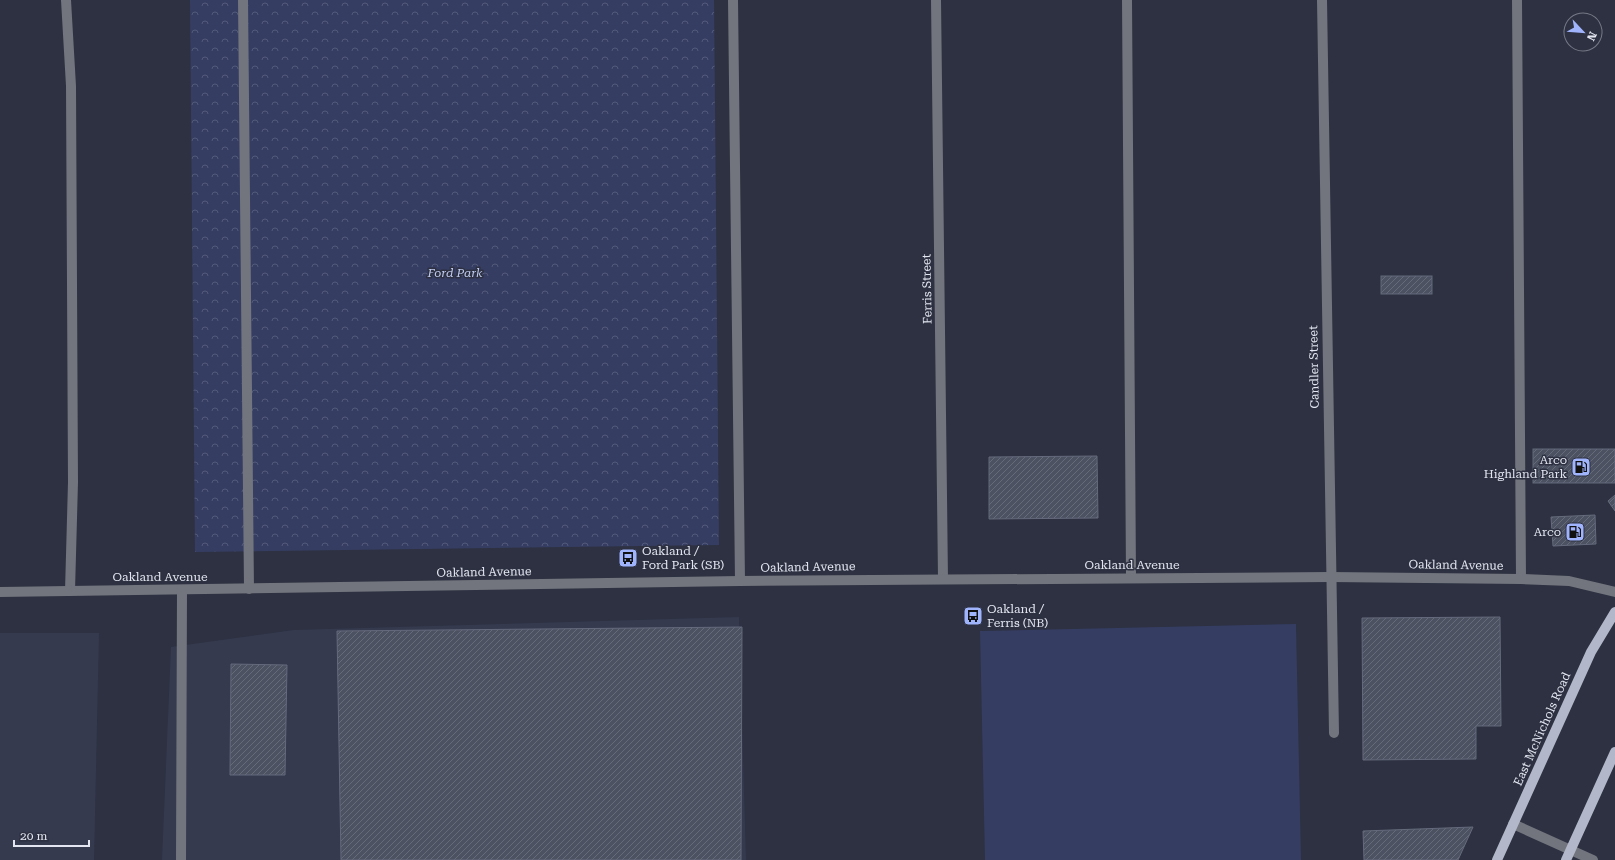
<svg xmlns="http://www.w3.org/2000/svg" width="1615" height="860" font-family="'Roboto Serif',serif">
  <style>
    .built { fill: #353a4f }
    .green { fill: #353d62 }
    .forest { fill: url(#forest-crowns) }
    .building { fill: url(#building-hatch); stroke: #656a7c }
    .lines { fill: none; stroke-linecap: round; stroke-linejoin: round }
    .minor { stroke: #72757d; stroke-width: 10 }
    .major { stroke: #b2b7c9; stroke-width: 10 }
    .labels { text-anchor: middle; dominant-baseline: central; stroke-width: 3; stroke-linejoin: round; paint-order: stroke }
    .park-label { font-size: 12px; font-style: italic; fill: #c1ccf2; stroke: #2d3141 }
    .street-label { font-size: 12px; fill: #e3e6f1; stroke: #2d3141 }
    .poi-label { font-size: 12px; fill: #e3e6f1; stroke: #2d3141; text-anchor: end }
  </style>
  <defs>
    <pattern id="forest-crowns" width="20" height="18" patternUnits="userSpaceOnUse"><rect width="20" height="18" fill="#353d62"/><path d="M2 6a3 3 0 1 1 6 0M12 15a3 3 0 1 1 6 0" fill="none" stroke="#525979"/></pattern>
    <pattern id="building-hatch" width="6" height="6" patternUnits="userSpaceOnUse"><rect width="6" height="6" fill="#4d5263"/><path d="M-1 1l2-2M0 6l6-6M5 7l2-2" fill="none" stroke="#666b7a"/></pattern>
  </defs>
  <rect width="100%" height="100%" fill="#2d3141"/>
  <g class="built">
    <polygon points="739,617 746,860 162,860 171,647 294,630"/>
    <polygon points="0,633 99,633 94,860 0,860"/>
  </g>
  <polygon class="green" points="1296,624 1301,860 985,860 980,631"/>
  <polygon class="forest" points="190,0 714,0 719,545 195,552"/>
  <g class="building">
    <rect x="1381" y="276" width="51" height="18"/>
    <rect x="1533" y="449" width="82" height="34"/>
    <polygon points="1097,456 1098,518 989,519 989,457"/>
    <polygon points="1615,495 1615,511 1608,501"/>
    <polygon points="1595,515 1596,544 1553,546 1551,517"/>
    <polygon points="1500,617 1501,726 1476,726 1476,759 1363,760 1362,618"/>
    <polygon points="742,627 741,860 341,860 337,631"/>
    <polygon points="231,664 287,665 285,775 230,775"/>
    <polygon points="1473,827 1458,860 1364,860 1363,831"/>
  </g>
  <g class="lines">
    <g class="minor">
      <polyline points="66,0 71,86 73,482 70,591"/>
      <polyline points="243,0 249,589"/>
      <polyline points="733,0 740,581"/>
      <polyline points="936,0 943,579"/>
      <polyline points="1127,0 1131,577"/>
      <polyline points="1322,0 1334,733"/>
      <polyline points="1517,0 1521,579"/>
      <polyline points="0,592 740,581 1330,577 1521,579 1569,581 1615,592"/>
      <polyline points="1513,824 1593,860"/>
      <polyline points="181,860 182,590"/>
    </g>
    <g class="major">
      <polyline points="1497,860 1591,652 1615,612"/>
      <polyline points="1566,860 1615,752"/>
    </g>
  </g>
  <defs>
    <symbol id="fuel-square" viewBox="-11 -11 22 22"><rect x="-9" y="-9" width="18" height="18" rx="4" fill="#a0b3fd" stroke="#2d3141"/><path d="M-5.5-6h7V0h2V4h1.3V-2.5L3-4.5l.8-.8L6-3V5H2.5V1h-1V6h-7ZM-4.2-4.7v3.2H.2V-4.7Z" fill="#111"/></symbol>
    <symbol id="bus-square" viewBox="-11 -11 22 22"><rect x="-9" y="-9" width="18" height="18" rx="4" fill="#a0b3fd" stroke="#2d3141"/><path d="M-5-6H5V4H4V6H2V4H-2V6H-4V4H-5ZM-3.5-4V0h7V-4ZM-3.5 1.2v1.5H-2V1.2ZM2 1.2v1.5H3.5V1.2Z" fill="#111"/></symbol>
  </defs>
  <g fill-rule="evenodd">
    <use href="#fuel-square" x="1570" y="456" width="22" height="22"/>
    <use href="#fuel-square" x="1564" y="521" width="22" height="22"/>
    <use href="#bus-square" x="617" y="547" width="22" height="22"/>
    <use href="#bus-square" x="962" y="605" width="22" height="22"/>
  </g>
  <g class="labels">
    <g class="park-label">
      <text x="455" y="273">Ford Park</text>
    </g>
    <g class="street-label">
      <text transform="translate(927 289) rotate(-91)">Ferris Street</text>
      <text transform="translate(1314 367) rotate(-91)">Candler Street</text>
      <text x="1132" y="565">Oakland Avenue</text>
      <text transform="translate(1456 565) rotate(1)">Oakland Avenue</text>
      <text transform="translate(808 567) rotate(-1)">Oakland Avenue</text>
      <text transform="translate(484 572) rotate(-1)">Oakland Avenue</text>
      <text x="160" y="577">Oakland Avenue</text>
      <text transform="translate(1542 729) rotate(-66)">East McNichols Road</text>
    </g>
    <g class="poi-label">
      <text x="1567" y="460">Arco<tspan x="1567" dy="14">Highland Park</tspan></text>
      <text x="1561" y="532">Arco</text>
      <text x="642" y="551" text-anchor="start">Oakland /<tspan x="642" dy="14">Ford Park (SB)</tspan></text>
      <text x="987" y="609" text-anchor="start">Oakland /<tspan x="987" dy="14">Ferris (NB)</tspan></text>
    </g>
  </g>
  <g transform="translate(1583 32) rotate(116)"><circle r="19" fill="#2d3141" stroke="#767987"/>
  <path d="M0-3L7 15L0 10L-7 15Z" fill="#a0b3fd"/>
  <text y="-6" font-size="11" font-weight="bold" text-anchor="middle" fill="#e3e6f1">N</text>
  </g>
  <path d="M14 840v6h75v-6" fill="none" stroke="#e3e6f1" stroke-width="2"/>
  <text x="20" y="840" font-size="12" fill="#e3e6f1" stroke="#2d3141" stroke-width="3" paint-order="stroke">20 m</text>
</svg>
